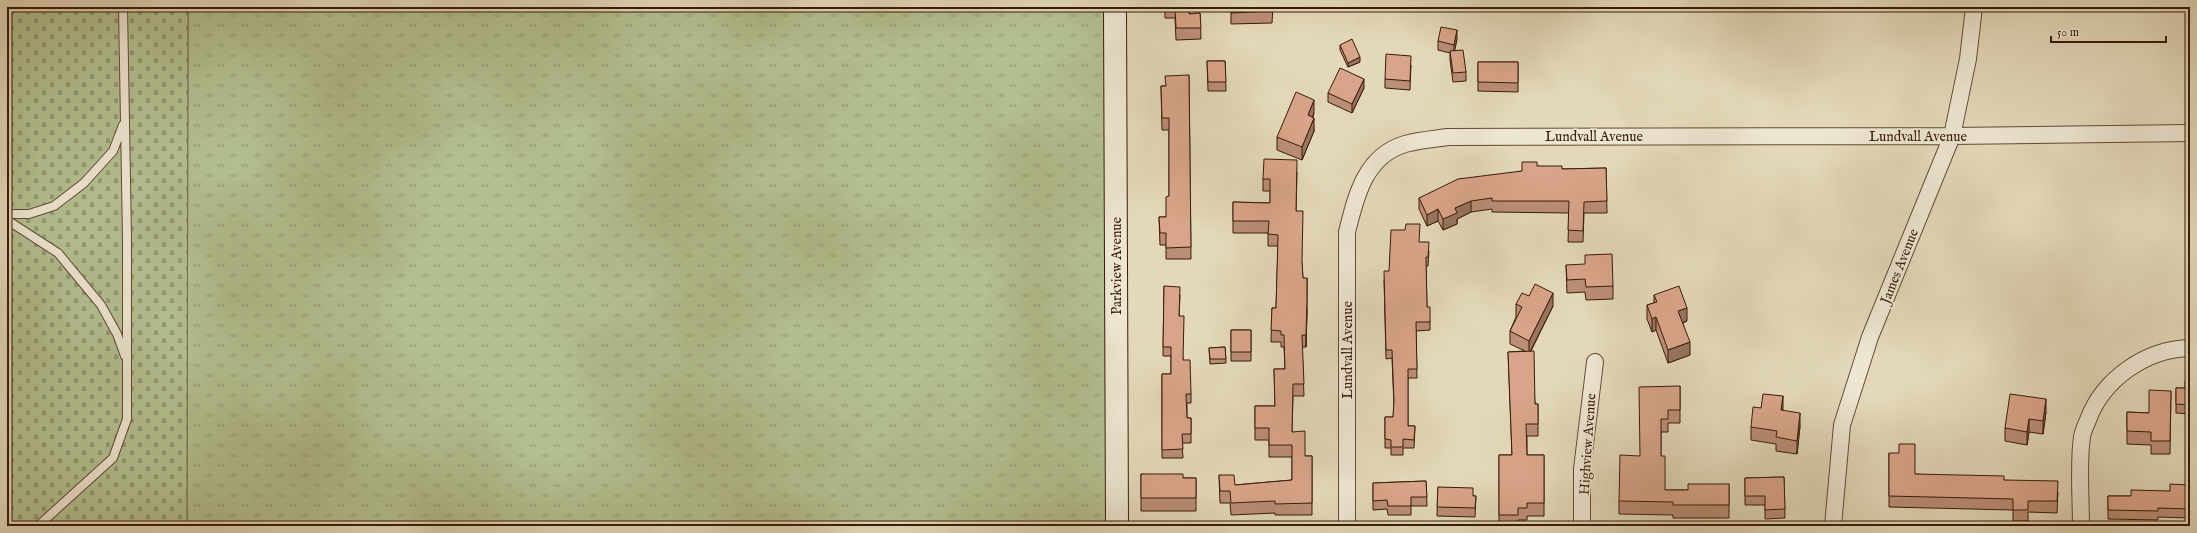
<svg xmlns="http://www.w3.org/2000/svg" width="2197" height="533" font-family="'IM FELL English',serif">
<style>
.grass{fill:url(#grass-tufts);stroke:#766d4c}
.cemetery{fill:url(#cemetery-stones);stroke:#766d4c}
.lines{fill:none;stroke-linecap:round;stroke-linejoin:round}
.lane-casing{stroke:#644a34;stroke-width:10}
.street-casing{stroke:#644a34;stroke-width:18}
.secondary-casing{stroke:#391b08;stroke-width:24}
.lane{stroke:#ede6d2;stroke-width:8}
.street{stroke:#ede6d2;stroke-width:16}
.secondary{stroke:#ede6d2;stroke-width:22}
.wall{fill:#bb8e77;stroke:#391b08}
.shaded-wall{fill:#987461;stroke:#391b08}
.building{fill:#d9a58a;stroke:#391b08}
.labels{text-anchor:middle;stroke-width:3.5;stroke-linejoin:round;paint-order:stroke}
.street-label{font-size:14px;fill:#391b08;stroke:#ede6d2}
</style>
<defs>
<pattern id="grass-tufts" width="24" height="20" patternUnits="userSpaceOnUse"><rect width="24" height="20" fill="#b3bf90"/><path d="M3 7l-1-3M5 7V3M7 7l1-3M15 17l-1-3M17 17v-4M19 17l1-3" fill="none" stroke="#939a74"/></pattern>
<pattern id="cemetery-stones" width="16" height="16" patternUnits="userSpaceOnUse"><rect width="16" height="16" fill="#b3bf90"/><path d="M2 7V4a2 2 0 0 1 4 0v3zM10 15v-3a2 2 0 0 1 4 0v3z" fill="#939a74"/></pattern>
</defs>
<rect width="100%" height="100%" fill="#e3d9ba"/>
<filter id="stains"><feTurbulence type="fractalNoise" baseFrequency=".005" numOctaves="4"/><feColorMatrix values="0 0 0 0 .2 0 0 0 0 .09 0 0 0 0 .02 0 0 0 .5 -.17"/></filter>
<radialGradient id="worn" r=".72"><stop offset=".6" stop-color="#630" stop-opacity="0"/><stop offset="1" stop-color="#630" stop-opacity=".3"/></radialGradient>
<path class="grass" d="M188,7H1107L1117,526H187Z"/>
<path class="cemetery" d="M7,7H188L187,526H7Z"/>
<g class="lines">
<g class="lane-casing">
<path id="lane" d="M7,214H29L54,206L84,183L113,151L123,125
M7,220L58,253L101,305L117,334L125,356
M38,526L113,458L127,419V238L123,7"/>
</g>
<g class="street-casing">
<path id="street" d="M1347,526V232C1356,196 1365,156 1405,144C1419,140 1434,139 1448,137L1952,136L2190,133
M1582,526V469L1595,362
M1833,526L1842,425L1870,337L1952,136L1968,59L1974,7
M2081,526C2081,499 2078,463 2082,437C2083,431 2086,425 2088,420C2103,379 2146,349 2190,348"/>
</g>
<g class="secondary-casing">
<path id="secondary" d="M1115,7L1117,526"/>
</g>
<use href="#lane" class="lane"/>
<use href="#street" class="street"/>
<use href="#secondary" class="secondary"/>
</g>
<path class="wall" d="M1165,7H1189V14L1200,13L1201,39L1176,40L1175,18H1165Z
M1231,7H1273L1272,23L1231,24Z
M1457,39L1454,51L1466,72V81L1453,82L1450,60V53L1438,50V41Z
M1340,45L1360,62L1348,67L1340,50Z
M1207,61H1225L1226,91H1208Z
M1478,62H1518V92L1478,91Z
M1411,65L1410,90L1385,88V79Z
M1189,75L1191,259H1166V245H1160L1159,217H1166L1169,196V130H1162L1161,86H1165Z
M1364,88L1352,113L1328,102V93Z
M1314,113L1313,117L1314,131L1302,160L1277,150V137Z
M1537,166L1562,169L1606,168L1607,213H1584L1583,242H1568L1569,213L1492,212V209L1471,212L1457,219V224L1443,230L1438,221L1427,226L1419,209V198L1522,171Z
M1297,172L1296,211L1302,264L1303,278L1307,311L1306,347H1302L1304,396H1293L1292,432L1305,456H1312V515H1275V513L1231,515L1230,503H1220L1219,475L1235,485L1292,480V457H1269V440H1255V406H1275L1274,369H1285L1284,347H1281V342H1271L1272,308H1276L1278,246H1268V233H1233V202L1270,203V191H1263V179Z
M1419,242L1429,251L1428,266H1426L1427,307L1430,322V330L1416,331L1417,378H1408V426H1415L1414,448H1403V455H1391V448H1385V417H1393L1394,406L1392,358L1386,359L1384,280L1389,271Z
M1566,265L1613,286V299L1586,300L1585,292L1567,293Z
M1164,286L1180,295L1179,316L1183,360L1191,394V403H1187V418H1191V443H1182L1183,458H1162V374H1171V356H1163Z
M1654,295L1687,321L1683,323L1690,355L1668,363L1656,330L1652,332L1647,319V305L1654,303Z
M1516,304L1553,306L1531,351L1535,404H1538V436H1527V455H1544V516H1527V520H1518V526H1499V455H1512L1508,352L1525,351L1510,344V331L1516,317Z
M1231,330H1251V361H1231Z
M1225,347L1226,363L1210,364L1209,348Z
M2190,381V414L2176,413V388H2185Z
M1680,386V423H1668V432H1661V456L1665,490H1688L1729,484V518H1673V515L1619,514V501L1640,456Z
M2171,391L2170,454H2151V445L2127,444V412L2149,413Z
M1783,411L1800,426L1797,454L1776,451V444L1751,440V427Z
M2046,412L2043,434L2029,432L2027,445L2005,441V428Z
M1889,453L1915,474L2004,480L2058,492L2057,513L2028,512V521H2013V510L1889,507Z
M1141,474L1183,478H1196V511H1141Z
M1784,477L1785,518L1765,519V505H1745V478Z
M1426,481L1427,506H1411V515H1388L1387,509L1373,510V483Z
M1438,487L1473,496H1476L1475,517L1437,516Z
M2170,491H2190V518L2158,517V520L2108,519V496H2131Z"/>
<path class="shaded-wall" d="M1457,30V39L1454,54V45Z
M1360,57V62L1348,67V63Z
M1364,79V88L1352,113V104Z
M1314,100V113L1308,128V115Z
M1314,118V131L1302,160V147Z
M1471,201V212L1457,219V224L1443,230V219L1455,208Z
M1438,209V221L1427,226V215Z
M1307,278V311L1306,347V335Z
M1553,293V306L1529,354V341Z
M1687,308V321L1678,324V311Z
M1656,317V330L1652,332V319Z
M1690,342V355L1668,363V350Z
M1783,396V409L1781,423V410Z
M2046,399V412L2043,434V421Z
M1800,413V426L1797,454V441Z
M2029,419V432L2027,445V432Z"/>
<path class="building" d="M1175,7H1189V14L1200,13L1201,28H1176Z
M1231,7H1272V11L1231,13Z
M1441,27L1457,30L1454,45L1438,41Z
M1352,39L1360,57L1348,63L1340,45Z
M1463,50L1466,72L1453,73L1450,51Z
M1386,54L1411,56L1410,81L1385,79Z
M1207,61H1225L1226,82H1208Z
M1478,62H1518V83L1478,82Z
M1340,68L1364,79L1352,104L1328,93Z
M1189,75L1191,247L1166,248V233H1160L1159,217H1166V197L1169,196V118H1162L1161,86H1166L1165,76Z
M1296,92L1314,100L1308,115L1314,118L1302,147L1277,137Z
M1264,159L1297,160L1296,211H1303L1302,261L1303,278H1307V300L1306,335H1302L1304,384H1293L1292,432L1305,431V456H1312V503L1275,504V501L1231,503L1230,491H1220L1219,475H1234L1235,485L1292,480V445H1269V428H1255V406H1275L1274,369H1285L1284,335H1281V331L1271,330L1272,308H1276L1278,235L1268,234L1269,221H1233V202L1270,203V179H1263Z
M1522,162H1537V166H1562V169L1606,168L1607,201L1584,202L1583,231L1568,230L1569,201H1492V198L1471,201L1455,208L1457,213L1443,219L1438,209L1427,215L1419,198L1458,179L1522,171Z
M1406,224H1420L1419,242H1429L1428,257H1426L1427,307H1430V322H1416L1417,369H1408V426H1415L1414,440L1403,439V447H1391V440L1385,439V417H1393L1394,401L1392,350H1386L1384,271H1389L1391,230H1405Z
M1612,254L1613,286L1586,287L1585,279L1567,280L1566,265L1585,264V255Z
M1535,284L1553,293L1529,341L1510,331L1522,307L1516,304L1522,293L1529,296Z
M1164,286L1180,287L1179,316H1184L1183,360H1190L1191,394H1186L1187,418H1191V434H1182L1183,449L1162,450V374H1171V347H1163Z
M1679,286L1687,308L1678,311L1690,342L1668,350L1656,317L1652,319L1647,305L1657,302L1654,295Z
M1231,330H1251V352H1231Z
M1225,347L1226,359H1210L1209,348Z
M1534,351L1535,404H1538V424H1526L1527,455H1544V503H1527V508H1518V515H1499V455H1512L1508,352Z
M2185,381H2190V405L2176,404V388H2185Z
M1680,386V410H1668V419H1661V456H1665V490H1688V484H1729V505H1673V502L1619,501L1620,455L1640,456L1639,387Z
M2149,390L2171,391L2170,441H2151V432L2127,431V412L2149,413Z
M1763,394L1783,396L1781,410L1800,413L1797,441L1776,437L1777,431L1751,427L1753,407L1761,408Z
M2010,394L2046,399L2043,421L2029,419L2027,432L2005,428Z
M1899,444H1915V474L2004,476V480L2058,481L2057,501H2028V510H2013V499L1889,496V453H1899Z
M1141,474H1183V478H1196V498H1141Z
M1784,477L1785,509L1765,510V496H1745V478Z
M1426,481L1427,497H1411V506H1388L1387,500L1373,501V483Z
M2170,484L2188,485V491H2190V509L2158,508V511L2108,510V496H2131V490L2170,491Z
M1438,487L1473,488V496H1476L1475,508L1437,507Z"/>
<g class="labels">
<g class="street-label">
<text x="1594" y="141">Lundvall Avenue</text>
<text x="1918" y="141">Lundvall Avenue</text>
<text transform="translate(1116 266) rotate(-90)" y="5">Parkview Avenue</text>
<text transform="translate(1899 266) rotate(-68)" y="5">James Avenue</text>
<text transform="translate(1347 350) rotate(-90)" y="5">Lundvall Avenue</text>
<text transform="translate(1587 444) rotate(-86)" y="5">Highview Avenue</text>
</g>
</g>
<rect width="2197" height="533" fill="none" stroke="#e3d9ba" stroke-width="24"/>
<rect x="8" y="8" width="2181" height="517" fill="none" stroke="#391b08" stroke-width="2"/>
<rect x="12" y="12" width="2173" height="509" fill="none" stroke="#391b08"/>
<path d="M2051 36v6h115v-6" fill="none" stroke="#391b08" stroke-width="2"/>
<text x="2057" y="36" font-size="12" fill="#391b08" stroke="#ede6d2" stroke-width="3" paint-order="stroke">50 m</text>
<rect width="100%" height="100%" filter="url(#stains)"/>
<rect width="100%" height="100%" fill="url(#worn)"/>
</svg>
